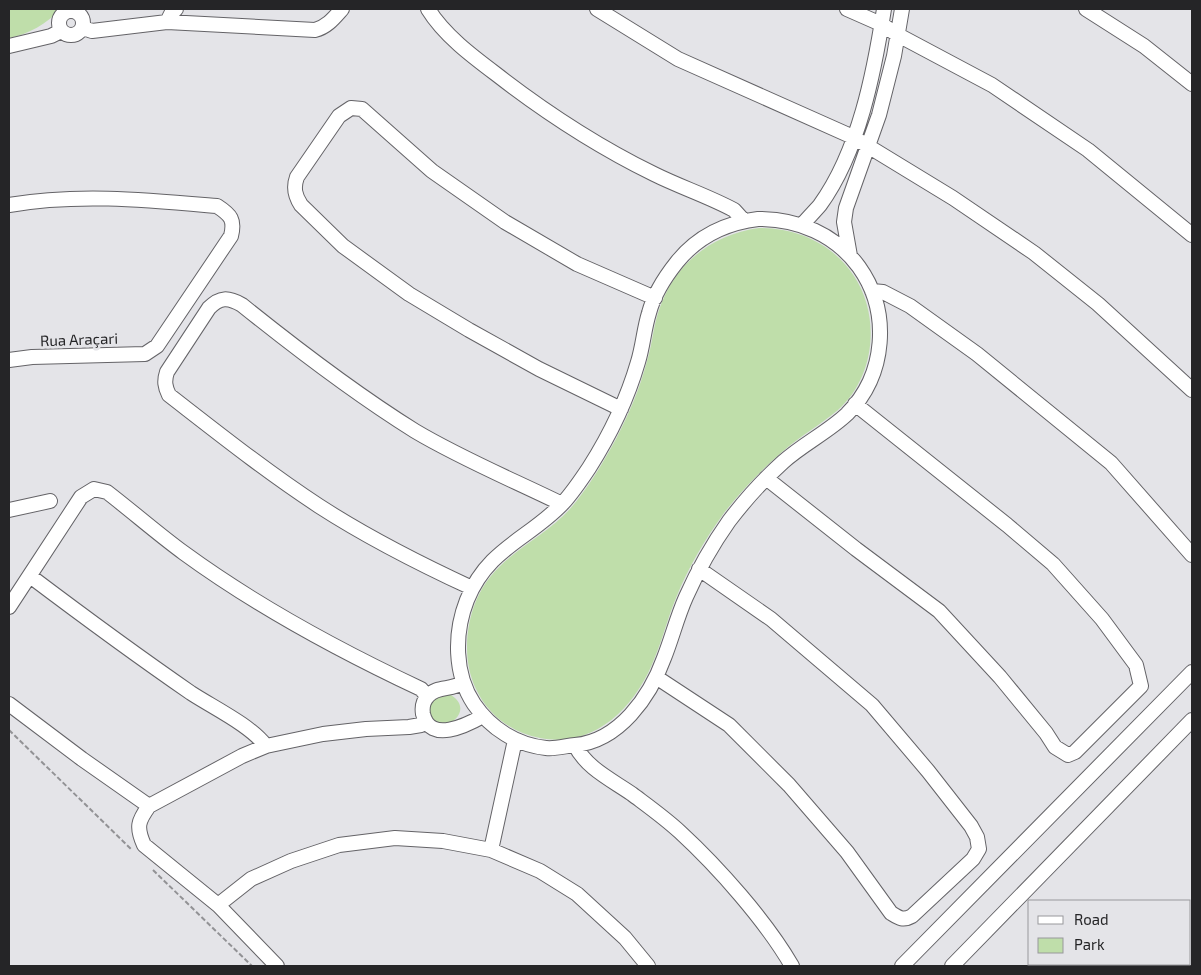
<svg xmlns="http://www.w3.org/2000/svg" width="1201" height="975" font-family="'Exo 2',sans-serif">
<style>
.green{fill:#bfdeaa}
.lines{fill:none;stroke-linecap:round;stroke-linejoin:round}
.minor-casing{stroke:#646367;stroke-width:16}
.path{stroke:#929295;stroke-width:2;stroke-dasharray:5 2.5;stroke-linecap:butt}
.minor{stroke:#fff;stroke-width:14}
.labels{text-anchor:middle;stroke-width:5;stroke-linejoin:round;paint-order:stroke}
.street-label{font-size:15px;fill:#252527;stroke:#e4e4e8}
</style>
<rect width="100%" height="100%" fill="#e4e4e8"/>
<path class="green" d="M9,9H61C46,24 29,34 9,38Z
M759,228C797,228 832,243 854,276C881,317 875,377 838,410C820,425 799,437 782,452C761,470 741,491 724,513C705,539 688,568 676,598C668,617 663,638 655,657C637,705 596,749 540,738C512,733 488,715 476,689C463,662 465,628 476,601C495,555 539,543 570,509C588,488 603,463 616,439C629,414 640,388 647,361C652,345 653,329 658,313C673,265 710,235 759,228Z
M449,694C468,704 461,720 444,726L430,720L428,704L435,696Z"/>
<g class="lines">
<g class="minor-casing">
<path id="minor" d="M428,9C444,35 472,56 496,74C545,112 599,147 654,174C680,187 708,196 734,210L744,221
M597,9L678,59L853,137L953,198L1034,253L1098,304L1192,390
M847,9L881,24L898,35L992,85L1088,150L1192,235
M1086,9L1144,46L1192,84
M59 23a12 12 0 1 1 24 0a12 12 0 1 1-24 0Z
M167,22L171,14L176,9
M83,28L92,31L167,22L315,30C327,27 334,18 342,9
M9,46L51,36L61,31
M9,205C78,193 148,200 217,206C231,215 235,220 231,236L157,346L145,354L32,357L9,360
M758,219C798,219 835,234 859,267C891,312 886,375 847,414C828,432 803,444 783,462C763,480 745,500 729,521C712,545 698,570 686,597C677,617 672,638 664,658C650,697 619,741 575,745C565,746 556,749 546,748C517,745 491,729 474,704C454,674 454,633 467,600C488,548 529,539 563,503C573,492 581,480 589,468C610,435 627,400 638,362C643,346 644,329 649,313C654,294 665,277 677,262C698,236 725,223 758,219Z
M802,225C808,218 814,212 820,205C859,151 874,73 884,9
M850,256L844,222L846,208L879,115L894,56L902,9
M872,291L883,292L910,306L977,354L1111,463L1192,555
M621,409L539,369L469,330L409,294L343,246L301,205C295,196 293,188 297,177L339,116L351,108L362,109L432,171L505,222L577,264L655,298
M766,478L856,549L939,611L1000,677L1046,733L1055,747L1068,755L1075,752L1141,686L1136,665L1102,619L1053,564L1007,525L855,404
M9,510L50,501
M30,576C83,616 136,655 191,693C214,708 250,725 266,746
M472,588C420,564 367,537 319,506C267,472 218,433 169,395C165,387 164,381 167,372L209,308C220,297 228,297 242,305C298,350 354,393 415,431C462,459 513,480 562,504
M9,607L81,497L94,489L107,492C133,512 158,534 184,553C258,607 338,650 421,689L427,696
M656,677L729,725L789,785L847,852L891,913C899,918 903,921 912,916L973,859L979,849L977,837L971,826L928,771L872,705L771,619L699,569
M463,682C452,691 437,685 428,696C423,701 422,708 423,714C430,744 467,725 483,716
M9,704L82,759L149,806
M575,745C586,768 612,780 632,794C648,806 665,818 680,832C718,867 766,921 792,966
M491,850L515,740
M218,905L251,879L291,861L339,845L395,838L443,841L491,850L540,871L577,894L625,938L648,966
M277,966L218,905L144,845C136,827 138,821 149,806L242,756L266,746L323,734L366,729L409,727L421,725L426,722
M902,966L1192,672
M952,966L1192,720"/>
</g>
<path class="path" d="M9,730L132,850
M153,870L252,966"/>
<use href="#minor" class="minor"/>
</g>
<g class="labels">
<g class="street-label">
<text transform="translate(79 340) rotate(-2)" y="5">Rua Araçari</text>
</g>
</g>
<rect width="1201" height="975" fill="none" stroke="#252527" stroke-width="20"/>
<rect x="1028" y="900" width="162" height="65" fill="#e4e4e8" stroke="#98989b"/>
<rect x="1038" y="916" width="25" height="8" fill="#ffffff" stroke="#98989b"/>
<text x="1074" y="925" font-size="15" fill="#252527">Road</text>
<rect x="1038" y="938" width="25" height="15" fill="#bfdeaa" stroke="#98989b"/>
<text x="1074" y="950" font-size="15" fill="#252527">Park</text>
</svg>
